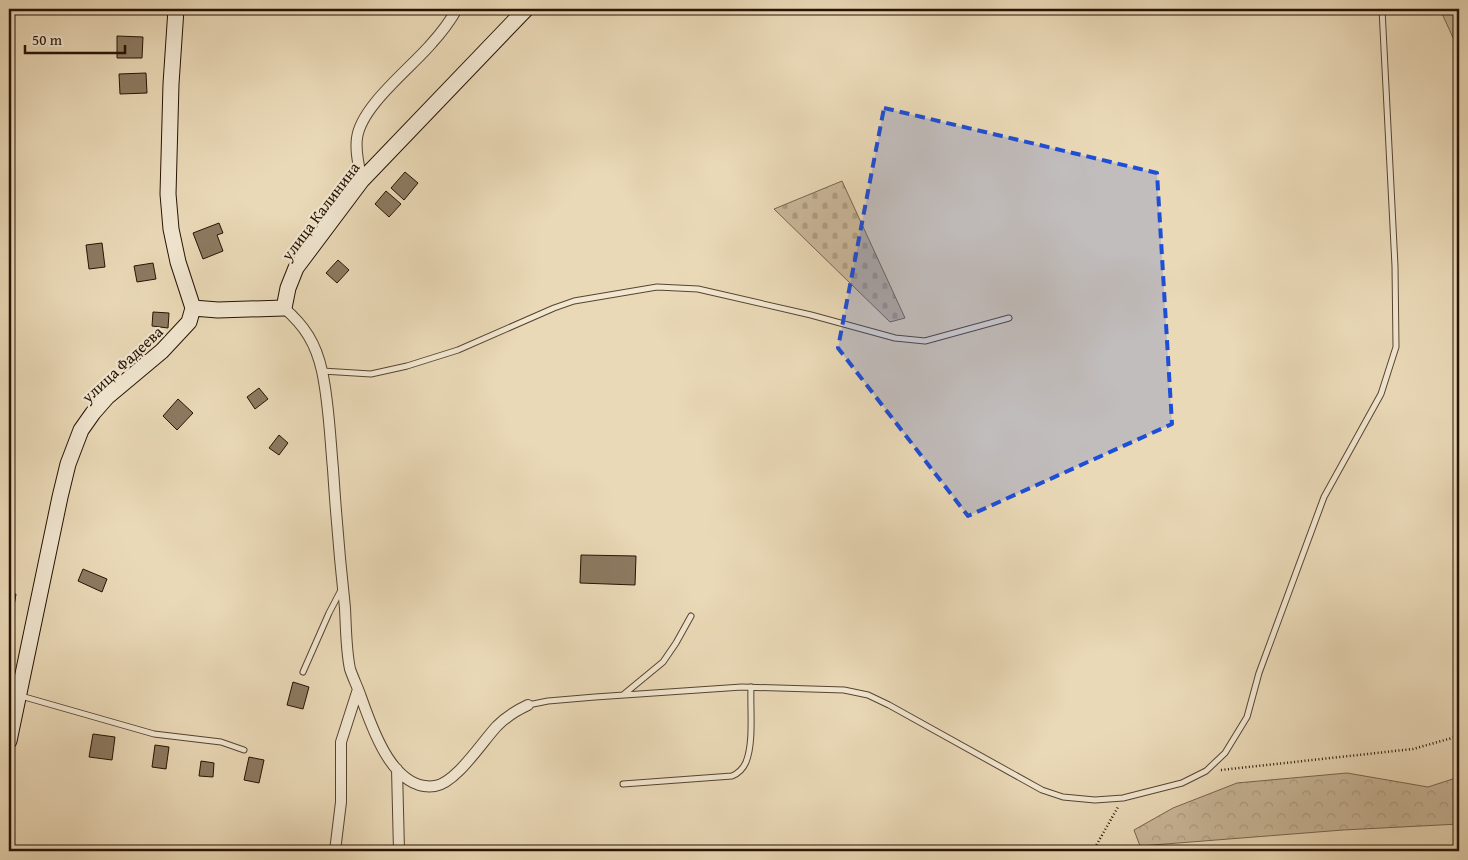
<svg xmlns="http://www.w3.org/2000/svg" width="1468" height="860" font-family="'Gentium Book Plus',serif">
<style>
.green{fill:#c9b799;stroke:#78654e}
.forest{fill:url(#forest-crowns);stroke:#78654e}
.cemetery{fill:url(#cemetery-stones);stroke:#78654e}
.building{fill:#8c7a61;stroke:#261304}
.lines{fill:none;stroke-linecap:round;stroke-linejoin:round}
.lane-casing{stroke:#574431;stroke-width:7}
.street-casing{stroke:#574431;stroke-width:12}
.secondary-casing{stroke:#261304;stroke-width:17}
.path{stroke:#261304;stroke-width:2.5;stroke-dasharray:1 2.5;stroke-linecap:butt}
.lane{stroke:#f1e6d0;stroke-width:5}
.street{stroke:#f1e6d0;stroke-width:10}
.secondary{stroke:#f1e6d0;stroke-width:15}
.marked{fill:#1d4ed8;fill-opacity:0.2;stroke:#1d4ed8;stroke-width:4;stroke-dasharray:10 6;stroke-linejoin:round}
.labels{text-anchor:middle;stroke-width:4.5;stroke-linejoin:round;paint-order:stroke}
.street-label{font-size:16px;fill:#261304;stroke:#f1e6d0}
</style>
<defs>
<pattern id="forest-crowns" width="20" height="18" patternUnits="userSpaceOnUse" patternTransform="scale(1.25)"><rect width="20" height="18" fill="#c9b799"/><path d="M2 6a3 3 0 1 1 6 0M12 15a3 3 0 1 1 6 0" fill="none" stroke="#ac9c82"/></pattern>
<pattern id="cemetery-stones" width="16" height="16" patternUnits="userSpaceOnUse" patternTransform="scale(1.25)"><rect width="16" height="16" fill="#c9b799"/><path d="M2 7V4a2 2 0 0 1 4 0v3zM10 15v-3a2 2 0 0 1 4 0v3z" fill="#ac9c82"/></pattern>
</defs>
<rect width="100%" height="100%" fill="#ead9b7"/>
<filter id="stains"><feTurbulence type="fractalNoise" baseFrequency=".004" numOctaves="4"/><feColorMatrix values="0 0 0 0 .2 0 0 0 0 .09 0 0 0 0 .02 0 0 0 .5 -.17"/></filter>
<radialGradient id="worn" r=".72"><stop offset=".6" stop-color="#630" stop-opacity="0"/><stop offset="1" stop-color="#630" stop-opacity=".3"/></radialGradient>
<path class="green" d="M1440,9H1459V51Z"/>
<path class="forest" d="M1347,773L1428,787L1459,777V824L1343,830L1140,846L1134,830L1173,808L1237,783Z"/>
<path class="cemetery" d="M842,181L905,318L890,322L774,209Z"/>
<path class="building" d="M117,36L143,37L142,58H117Z
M146,73L147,93L120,94L119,74Z
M405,172L418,183L404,200L391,188Z
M386,191L401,204L389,217L375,204Z
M219,223L223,233L217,235L223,251L203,259L193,233Z
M102,243L105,267L89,269L86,245Z
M338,260L349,270L337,283L326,273Z
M153,263L156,279L137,282L134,266Z
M153,312L169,313L168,328L152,326Z
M259,388L268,399L255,409L247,397Z
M178,399L193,413L177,430L163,416Z
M279,435L288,443L279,455L269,448Z
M581,555L636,556L635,585L580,583Z
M83,569L107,579L102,592L78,581Z
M9,577H12L9,593L16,594L12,619L9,618Z
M293,682L309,687L303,709L287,705Z
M93,734L115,737L112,760L89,757Z
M155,745L169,747L166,769L152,767Z
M249,757L264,760L259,783L244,780Z
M201,761L214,763L213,777L199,776Z"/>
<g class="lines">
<g class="lane-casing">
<path id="lane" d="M322,371L371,374L407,366L458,350L554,308L574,301L657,287L698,289L811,315L895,338L925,341L1009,318
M303,672L329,613L341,590
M623,695L663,662L676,643L691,616
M21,696L154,734L221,742L244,750
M528,705L548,701L595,697L742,687L844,690L868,695L889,705L1042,790L1063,797L1095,800L1123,798L1182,783L1206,771L1225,753L1247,717L1259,673L1324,497L1381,394L1396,347L1395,266L1382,9
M623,784L732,776C739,773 743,769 746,762C754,742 750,709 751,687"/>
</g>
<g class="street-casing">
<path id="street" d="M362,180C359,167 355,152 357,138C361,106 411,68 432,43C442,32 450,21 457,9
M284,308C305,326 316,344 322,371C329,403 330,437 333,469C336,515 340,562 345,608C346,628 346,650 350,669C353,678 358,688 361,697C372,728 393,792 435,786C456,783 482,742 497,726C506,717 517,710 528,705
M397,769L399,851
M335,851L341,802V742L358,689"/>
</g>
<g class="secondary-casing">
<path id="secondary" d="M193,308L218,310L284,308L288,288L296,268L362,180L526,9
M9,741L60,497L68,464L81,430L93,413L107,397L162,351L189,322L193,308L178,262L171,229L168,194L171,84L176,9"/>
</g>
<path class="path" d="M1221,770L1413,749L1459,736
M1093,851L1118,807"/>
<use href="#lane" class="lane"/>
<use href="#street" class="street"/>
<use href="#secondary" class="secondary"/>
</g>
<path class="marked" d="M884,108L1157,173L1172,424L968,516L838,348Z"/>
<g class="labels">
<g class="street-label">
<text transform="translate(320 211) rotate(-53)" y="6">улица Калинина</text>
<text transform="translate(122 364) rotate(-43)" y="6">улица Фадеева</text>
</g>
</g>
<rect width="1468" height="860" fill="none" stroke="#ead9b7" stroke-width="30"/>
<rect x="10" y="10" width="1448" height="840" fill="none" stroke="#261304" stroke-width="2.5"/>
<rect x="15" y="15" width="1438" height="830" fill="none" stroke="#261304"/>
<path d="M25 45v8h100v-8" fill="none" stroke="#261304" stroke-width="2.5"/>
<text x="32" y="45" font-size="15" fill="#261304" stroke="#f1e6d0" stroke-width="4" paint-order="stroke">50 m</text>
<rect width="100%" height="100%" filter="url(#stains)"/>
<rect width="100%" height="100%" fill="url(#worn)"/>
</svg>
